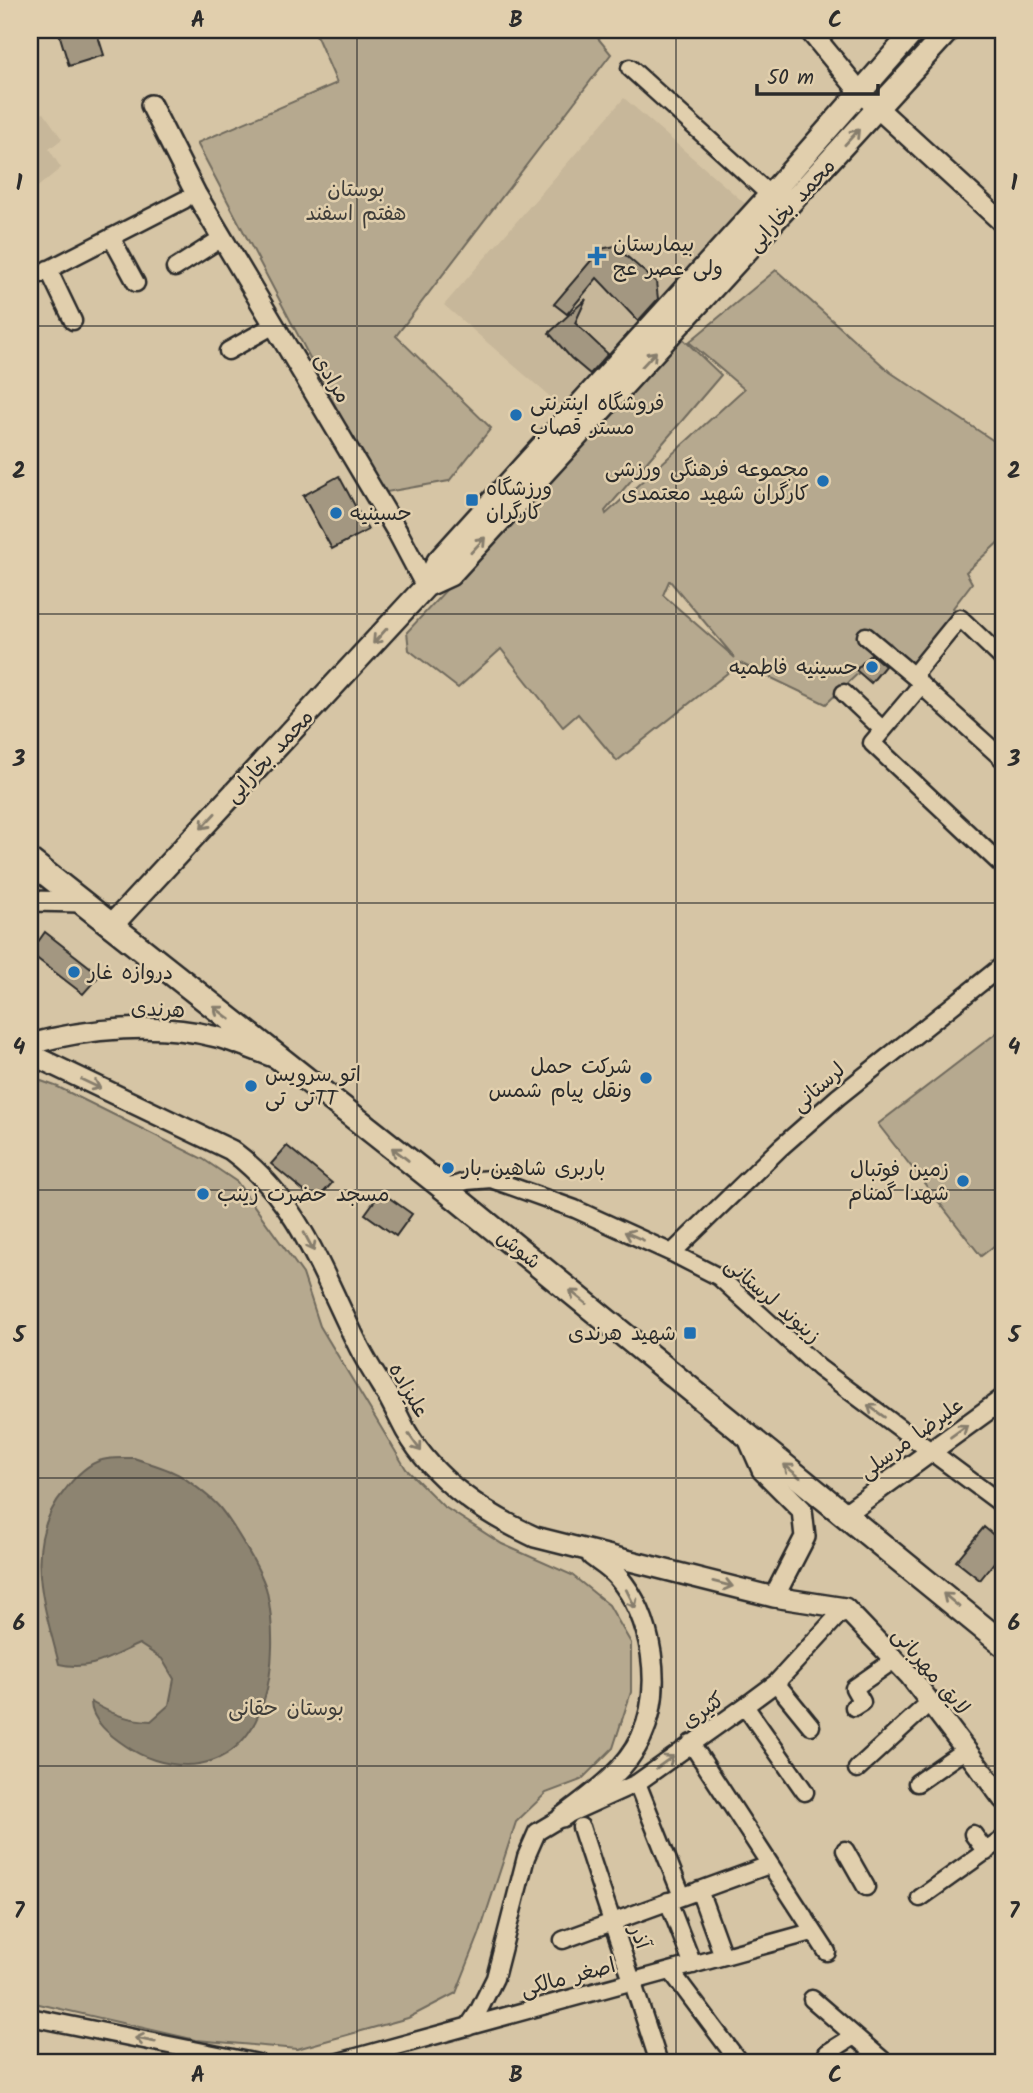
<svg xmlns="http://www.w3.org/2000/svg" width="1033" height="2093" font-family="Kalam,'Playpen Sans Arabic',sans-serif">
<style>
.built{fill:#c7b79a}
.green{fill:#b6a98f;stroke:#706a5d;stroke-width:2;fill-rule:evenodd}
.water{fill:#8d8471;stroke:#666055;stroke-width:2}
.building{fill:#a39781;stroke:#2b2b2b;stroke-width:2}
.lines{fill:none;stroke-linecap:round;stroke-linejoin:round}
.minor-casing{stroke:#2b2b2b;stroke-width:21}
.tertiary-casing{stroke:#2b2b2b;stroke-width:24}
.secondary-casing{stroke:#2b2b2b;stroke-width:26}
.primary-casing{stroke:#2b2b2b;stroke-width:28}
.minor{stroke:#e1cfad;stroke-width:16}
.tertiary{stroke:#e1cfad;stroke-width:19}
.secondary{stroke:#e1cfad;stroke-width:21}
.primary{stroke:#e1cfad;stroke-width:23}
.oneway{stroke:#867d6c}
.grid{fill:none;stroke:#2b2b2b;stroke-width:2;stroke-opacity:0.55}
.poi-dot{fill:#1f6fb2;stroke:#e1cfad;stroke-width:2.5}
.labels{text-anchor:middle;stroke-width:5;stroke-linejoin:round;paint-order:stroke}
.park-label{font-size:21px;fill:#403e3a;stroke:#e1cfad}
.street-label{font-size:21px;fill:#2b2b2b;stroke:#e1cfad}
.poi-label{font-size:21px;fill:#2b2b2b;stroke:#e1cfad;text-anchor:start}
.neatline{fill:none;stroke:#2b2b2b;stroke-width:2.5}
.grid-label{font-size:23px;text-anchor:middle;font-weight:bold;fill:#2b2b2b}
</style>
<rect width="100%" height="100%" fill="#d6c5a5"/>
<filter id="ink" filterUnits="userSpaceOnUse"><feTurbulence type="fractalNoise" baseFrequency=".0143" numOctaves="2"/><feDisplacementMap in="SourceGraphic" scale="14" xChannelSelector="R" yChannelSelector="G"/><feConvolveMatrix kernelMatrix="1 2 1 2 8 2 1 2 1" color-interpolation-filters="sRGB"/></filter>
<g filter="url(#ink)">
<path class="built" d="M624,98L749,207L569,413L444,305Z
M44,113L62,139L49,149L61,168L30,193V117Z"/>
<path class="green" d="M314,30H610L597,37L611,54L396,336L491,428L449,481L381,493L197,143L337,83Z
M776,270L890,372L1003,447V538L966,572L972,583L953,608L957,612L912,668L890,643L826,704L740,663L617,761L578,714L563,727L501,649L458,688L409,650L407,632L681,337L721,375L605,511L606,514L744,389L689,342ZM669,581H670L735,658L663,595Z
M1003,1028V1239L981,1256L878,1124Z
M30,1077L58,1087L203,1159L237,1182L303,1274L320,1326L406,1469L443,1506L502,1544L572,1575L609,1605L631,1643V1692L613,1748L581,1780L546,1793L516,1822L479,1935L456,1993L408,2018L297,2049L196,2040L30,2002Z"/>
<path class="water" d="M134,1458C150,1464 170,1468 184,1478C195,1486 211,1497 220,1508C233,1524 263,1573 267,1592C281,1657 270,1764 186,1765C165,1765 143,1758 126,1746C111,1736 91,1721 91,1702C112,1714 127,1720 151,1721L169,1705L174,1679L162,1659L139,1644C112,1656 90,1672 59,1664C44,1604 21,1543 65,1490C74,1478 87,1464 102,1460C111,1457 124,1458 134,1458Z"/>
<path class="building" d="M58,30H96L104,55L69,66Z
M615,246L656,282L658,299L638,321L597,278L567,314L554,304L601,249Z
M586,299L575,323L608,354L590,374L571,358L549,333Z
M339,476L368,530L332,549L303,496Z
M871,654L885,666L871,683L856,670Z
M45,932L100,975L83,994L30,953Z
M287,1146L332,1183L316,1201L271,1164Z
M381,1192L412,1214L396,1236L365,1214Z
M984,1527L1003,1543V1551L980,1580L956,1561Z"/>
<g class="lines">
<g class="minor-casing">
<path id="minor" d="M630,68L770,195
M111,237L136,283
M175,268L222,238
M48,269L73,321
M30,279L184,200
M228,351L274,325
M866,636L917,679
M1003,659L960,618L917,671V679L921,685L872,743L1003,866
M921,685L1003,759
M844,693L883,730
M445,1189L467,1181L491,1179L575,1209L672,1253L719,1277L819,1368L1003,1505
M672,1253L780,1148L838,1097L1003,965
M776,1683L811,1726
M745,1706L805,1792
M854,1707L862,1702L854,1688L894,1660
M691,1743L827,1952
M857,1769L930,1702
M637,1783L682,1896
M917,1783L966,1749
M581,1827C606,1906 634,1984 659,2063
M973,1834L986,1852
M845,1850L866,1887
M699,1890L723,1956
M920,1898L1003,1839
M668,1901L693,1965
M563,1940L769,1865
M671,1971L740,2063
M812,1999L886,2063
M30,2017L258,2063
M468,2027L478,2012L495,1978L526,1857L537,1832L562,1817L637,1783L745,1706L776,1683L845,1608
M827,2053L854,2036
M335,2063L812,1932"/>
</g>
<g class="tertiary-casing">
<path id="tertiary" d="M809,30L860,92L1003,223
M151,105L196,194L398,533L426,586
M30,901L82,902
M30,1044C89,1028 157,1022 217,1037C236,1042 255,1050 273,1057
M30,1054L231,1150C299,1200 321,1271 357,1343C366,1362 378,1380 389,1398C395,1409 400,1420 406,1431C435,1481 483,1513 535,1537L774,1597L845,1608L910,1676L1003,1799
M747,1436L762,1470L802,1510L805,1537L774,1597
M845,1514L1003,1399
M562,1817C591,1795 625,1772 641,1738C664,1688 653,1617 617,1576C610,1568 600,1562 592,1556"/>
</g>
<g class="secondary-casing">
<path id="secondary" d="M426,586L450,575L949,30
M111,926L426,586L438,561L770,195L915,30"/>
</g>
<g class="primary-casing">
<path id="primary" d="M30,861L445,1189L1003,1644"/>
</g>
<use href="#minor" class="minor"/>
<use href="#tertiary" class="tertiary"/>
<use href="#secondary" class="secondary"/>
<use href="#primary" class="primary"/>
</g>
<defs><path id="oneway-shaft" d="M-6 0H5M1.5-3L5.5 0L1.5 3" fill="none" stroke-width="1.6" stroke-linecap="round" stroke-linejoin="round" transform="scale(1.75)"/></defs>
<g class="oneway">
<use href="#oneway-shaft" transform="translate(852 137) rotate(-47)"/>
<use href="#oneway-shaft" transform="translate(649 359) rotate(-47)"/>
<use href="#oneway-shaft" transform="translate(478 545) rotate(-47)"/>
<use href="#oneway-shaft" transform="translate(380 636) rotate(132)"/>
<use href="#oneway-shaft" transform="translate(208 821) rotate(133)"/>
<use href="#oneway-shaft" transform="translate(222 1013) rotate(-142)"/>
<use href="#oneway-shaft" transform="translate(91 1084) rotate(25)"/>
<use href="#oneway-shaft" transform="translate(400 1154) rotate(-142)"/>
<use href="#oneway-shaft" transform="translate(634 1236) rotate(-156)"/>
<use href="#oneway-shaft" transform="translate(309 1242) rotate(62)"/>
<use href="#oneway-shaft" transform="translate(578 1297) rotate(-141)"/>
<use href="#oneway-shaft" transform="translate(876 1411) rotate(-144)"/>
<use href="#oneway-shaft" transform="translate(959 1431) rotate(-36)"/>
<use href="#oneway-shaft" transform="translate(415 1443) rotate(54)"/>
<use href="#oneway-shaft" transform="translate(792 1471) rotate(-141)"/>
<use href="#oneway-shaft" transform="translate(723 1584) rotate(14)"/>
<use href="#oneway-shaft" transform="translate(631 1599) rotate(63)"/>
<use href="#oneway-shaft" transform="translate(951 1600) rotate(-140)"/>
<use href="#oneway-shaft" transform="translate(665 1762) rotate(-36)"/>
<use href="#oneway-shaft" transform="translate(145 2040) rotate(-169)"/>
</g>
</g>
<path class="grid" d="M357,30V2063M676,30V2063M30,326H1003M30,614H1003M30,903H1003M30,1190H1003M30,1478H1003M30,1766H1003"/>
<g class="poi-dot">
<path d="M593.5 245.5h7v7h7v7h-7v7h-7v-7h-7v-7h7z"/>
<circle cx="516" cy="415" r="7"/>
<circle cx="823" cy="481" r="7"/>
<rect x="465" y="493" width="14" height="14" rx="3.5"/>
<circle cx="336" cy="513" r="7"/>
<circle cx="872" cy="667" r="7"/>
<circle cx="74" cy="972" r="7"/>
<circle cx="646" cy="1078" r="7"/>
<circle cx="251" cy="1086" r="7"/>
<circle cx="448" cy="1168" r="7"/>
<circle cx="963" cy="1181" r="7"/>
<circle cx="203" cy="1194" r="7"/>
<rect x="683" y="1326" width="14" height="14" rx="3.5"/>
</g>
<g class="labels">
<g class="park-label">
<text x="356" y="196">بوستان<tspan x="356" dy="24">هفتم اسفند</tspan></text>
<text x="286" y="1715">بوستان حقانی</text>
</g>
<g class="street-label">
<text transform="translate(791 205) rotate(-47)" y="7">محمد بخارایی</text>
<text transform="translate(332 378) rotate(59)" y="7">مرادی</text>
<text transform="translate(269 756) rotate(-47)" y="7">محمد بخارایی</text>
<text transform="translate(158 1009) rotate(3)" y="7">هرندی</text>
<text transform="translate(818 1087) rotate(-41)" y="7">لرستانی</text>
<text transform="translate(519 1249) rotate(39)" y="7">شوش</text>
<text transform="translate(773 1300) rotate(41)" y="7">زینوند لرستانی</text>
<text transform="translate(409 1390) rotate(60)" y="7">علیزاده</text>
<text transform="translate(911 1438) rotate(-36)" y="7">علیرضا مرسلی</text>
<text transform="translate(931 1671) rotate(50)" y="7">لایق مهربانی</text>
<text transform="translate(703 1710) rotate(-35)" y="7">کثیری</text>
<text transform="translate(640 1937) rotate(69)" y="7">آذر</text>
<text transform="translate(568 1977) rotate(-15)" y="7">اصغر مالکی</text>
</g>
<g class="poi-label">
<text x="613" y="251">بیمارستان<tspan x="613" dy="24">ولی عصر عج</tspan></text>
<text x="530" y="410">فروشگاه اینترنتی<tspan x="530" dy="24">مستر قصاب</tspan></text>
<text x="809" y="476" text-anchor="end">مجموعه فرهنگی ورزشی<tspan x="809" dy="24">کارگران شهید معتمدی</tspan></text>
<text x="486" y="495">ورزشگاه<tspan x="486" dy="24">کارگران</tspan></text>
<text x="350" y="520">حسینیه</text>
<text x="858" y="674" text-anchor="end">حسینیه فاطمیه</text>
<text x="88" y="979">دروازه غار</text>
<text x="632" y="1073" text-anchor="end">شرکت حمل<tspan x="632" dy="24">ونقل پیام شمس</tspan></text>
<text x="265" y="1081">اتو سرویس<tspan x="265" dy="24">تی تیTT</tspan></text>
<text x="462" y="1175">باربری شاهین بار</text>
<text x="949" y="1176" text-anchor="end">زمین فوتبال<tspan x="949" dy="24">شهدا گمنام</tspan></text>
<text x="217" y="1201">مسجد حضرت زینب</text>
<text x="676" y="1340" text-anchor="end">شهید هرندی</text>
</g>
</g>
<rect width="1033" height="2093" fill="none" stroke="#e1cfad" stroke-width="77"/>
<path d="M757 84v10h121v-10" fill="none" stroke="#2b2b2b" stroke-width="3.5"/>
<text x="767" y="84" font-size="21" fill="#2b2b2b" stroke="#e1cfad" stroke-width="5" paint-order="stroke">50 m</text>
<rect x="38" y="38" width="957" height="2016" class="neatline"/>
<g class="grid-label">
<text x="198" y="27">A</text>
<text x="516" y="27">B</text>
<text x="835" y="27">C</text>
<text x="19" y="190">1</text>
<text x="1014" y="190">1</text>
<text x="19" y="478">2</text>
<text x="1014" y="478">2</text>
<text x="19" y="766">3</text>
<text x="1014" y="766">3</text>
<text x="19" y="1054">4</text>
<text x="1014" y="1054">4</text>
<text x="19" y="1342">5</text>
<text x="1014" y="1342">5</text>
<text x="19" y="1630">6</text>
<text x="1014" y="1630">6</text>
<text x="19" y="1918">7</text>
<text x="1014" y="1918">7</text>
<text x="198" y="2082">A</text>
<text x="516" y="2082">B</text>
<text x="835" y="2082">C</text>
</g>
</svg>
